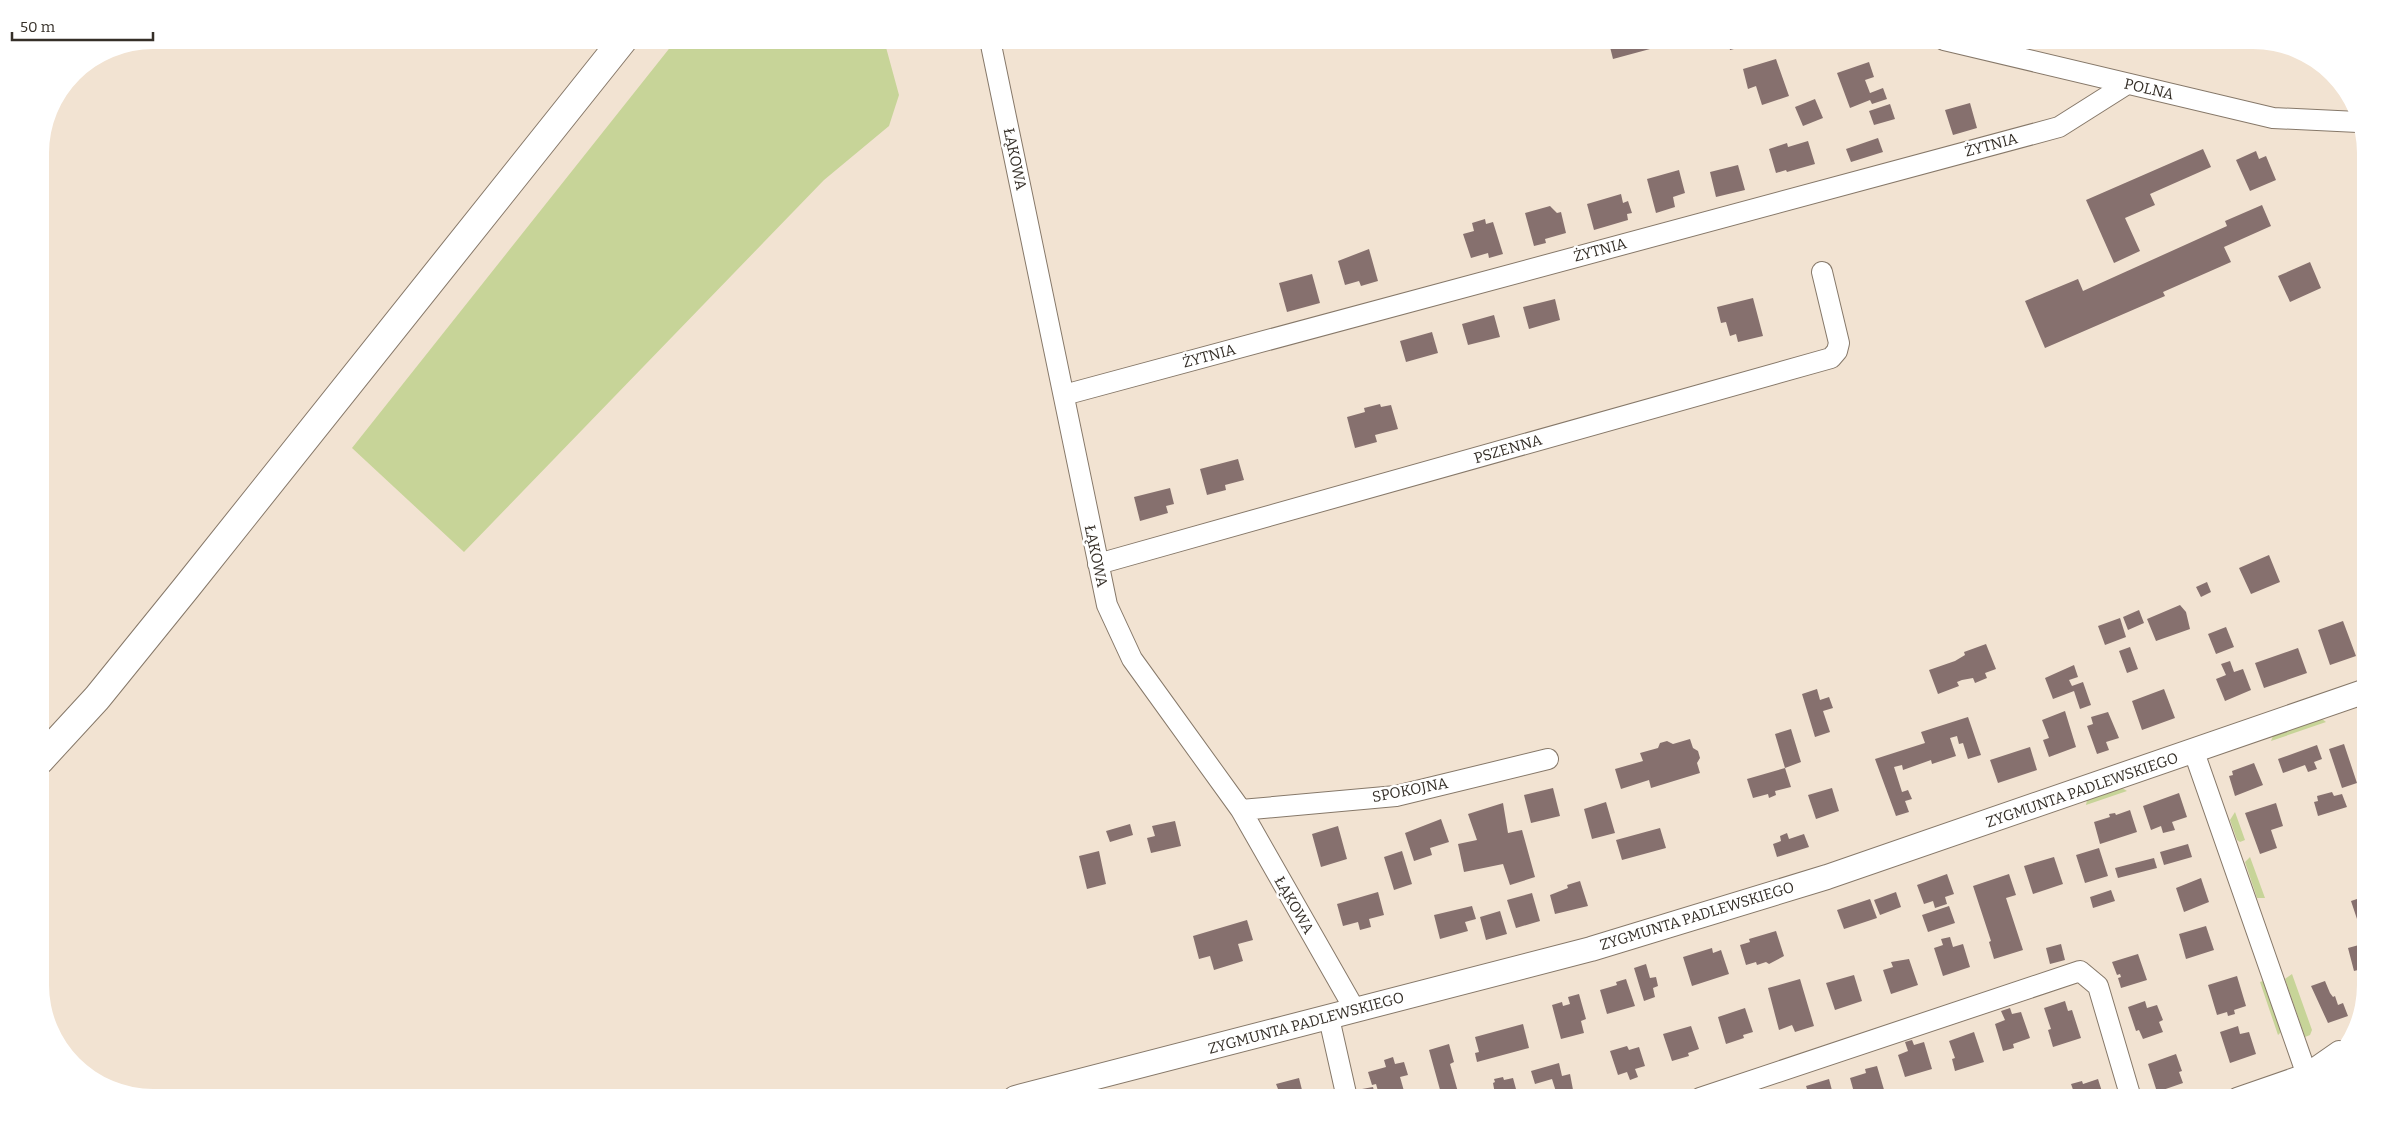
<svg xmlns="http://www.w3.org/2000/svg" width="2406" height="1138" font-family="Bitter,serif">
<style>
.green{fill:#c7d498}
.building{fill:#86706e}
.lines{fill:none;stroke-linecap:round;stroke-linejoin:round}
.minor-casing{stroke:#867869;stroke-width:22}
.tertiary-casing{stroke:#867869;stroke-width:26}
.secondary-casing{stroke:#867869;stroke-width:30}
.minor{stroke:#fff;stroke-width:20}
.tertiary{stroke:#fff;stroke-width:24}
.secondary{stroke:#fff;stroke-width:28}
.labels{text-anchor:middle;stroke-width:5;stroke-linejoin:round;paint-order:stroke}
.street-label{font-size:15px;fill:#352f28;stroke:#fff}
</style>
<rect width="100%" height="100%" fill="#f2e3d2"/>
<path class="green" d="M676,40H884L899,95L889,126L824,180L464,552L352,448Z
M2322,719L2326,722L2271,741L2273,736Z
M2122,788L2127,791L2086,805L2087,800Z
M2235,812L2245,840L2240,842L2237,840L2230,820Z
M2250,857L2265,898H2257L2245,862Z
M2292,974L2312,1030L2310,1035L2305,1037L2285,979Z
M2263,981L2283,1030L2278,1035L2260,982Z"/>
<path class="building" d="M1621,40H1648L1650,49L1613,59L1609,43Z
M1728,40H1765V41L1730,50Z
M2142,40H2160L2145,47Z
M1776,59L1789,96L1762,105L1756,86L1748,89L1743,69Z
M1869,62L1874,77L1865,80L1870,93L1883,88L1887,99L1872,104L1870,100L1850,108L1837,73Z
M1815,99L1823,118L1803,126L1795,107Z
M1970,103L1977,128L1953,135L1945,110Z
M1890,104L1895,119L1874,125L1869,111Z
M1878,138L1883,152L1851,162L1846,149Z
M1808,141L1815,164L1787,172L1786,170L1776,173L1769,149L1787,143L1788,147Z
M2203,149L2211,167L2150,194L2155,205L2125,218L2140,251L2114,263L2086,200Z
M2256,151L2259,159L2266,156L2276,180L2250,191L2236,160Z
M1738,165L1745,190L1716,197L1710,172Z
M1679,170L1685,193L1673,197L1675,207L1656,213L1647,179Z
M1621,194L1623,203L1628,201L1632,213L1627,214L1628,220L1594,230L1587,204Z
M2262,205L2271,226L2224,247L2231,262L2163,292L2165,296L2045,348L2025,301L2078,279L2083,291L2227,226L2225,221Z
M1550,206L1557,213L1561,212L1566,233L1545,239L1546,243L1534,246L1525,213Z
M1485,219L1486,224L1493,222L1503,254L1489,258L1488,253L1471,258L1463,234L1474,231L1472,223Z
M1369,249L1378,281L1361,286L1359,281L1345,285L1338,261Z
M2310,262L2321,288L2290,302L2278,276Z
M1312,274L1320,303L1287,312L1279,283Z
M1753,298L1763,336L1738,342L1736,334L1730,336L1726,322L1721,323L1717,307Z
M1555,299L1560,320L1529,329L1523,307Z
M1494,315L1500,337L1468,345L1462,324Z
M1432,332L1438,353L1406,362L1400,341Z
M1380,404L1381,407L1391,405L1398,429L1375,435L1377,442L1355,448L1347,417L1365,412L1364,408Z
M1238,459L1244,480L1225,485L1226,490L1207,495L1200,469Z
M1170,488L1174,504L1166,506L1168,513L1140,521L1134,497Z
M2269,555L2280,582L2251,594L2239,568Z
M2207,582L2211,592L2201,597L2196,587Z
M2180,605L2186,612L2190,629L2156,641L2147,619Z
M2139,610L2144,623L2128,630L2123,617Z
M2120,618L2126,637L2105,645L2098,626Z
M2343,621L2356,656L2330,665L2318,630Z
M2226,627L2234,647L2216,654L2208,634Z
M1986,644L1996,669L1985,673L1987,678L1975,683L1973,678L1962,680L1957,682L1959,686L1938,694L1929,670L1955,661L1965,655L1964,652Z
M2130,647L2138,669L2127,673L2119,651Z
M2298,648L2307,673L2264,688L2255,663Z
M2230,661L2234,672L2243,669L2251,690L2225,701L2216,679L2226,675L2221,664Z
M2074,665L2078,677L2069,680L2072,686L2083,682L2091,705L2080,709L2074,691L2053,699L2045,678Z
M1817,689L1820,700L1829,697L1833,708L1823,711L1830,732L1815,737L1802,694Z
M2164,689L2175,718L2142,730L2132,701Z
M2065,711L2076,747L2049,757L2043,740L2049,738L2042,720Z
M2108,712L2119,738L2106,742L2109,750L2097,754L2087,726L2093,724L2091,717Z
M1968,717L1981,755L1968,759L1963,743L1959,744L1957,736L1950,738L1956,756L1932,764L1931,760L1903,770L1902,765L1894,767L1902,792L1908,790L1912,799L1905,801L1909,812L1896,816L1875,759L1925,743L1921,732Z
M1791,729L1801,762L1785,768L1775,734Z
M1690,739L1693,748L1698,751L1700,758L1697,763L1700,773L1651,788L1649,780L1621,789L1615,769L1643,761L1640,753L1658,748L1660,743L1667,741L1673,744Z
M2344,744L2357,783L2342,788L2329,749Z
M2317,745L2322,759L2314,762L2317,769L2308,772L2305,765L2283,773L2278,759Z
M2030,747L2037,770L1998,783L1990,760Z
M2254,763L2263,785L2235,796L2229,776L2233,775L2232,771Z
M1785,768L1791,787L1775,791L1776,795L1769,798L1768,794L1753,798L1747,779Z
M1553,788L1560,816L1531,823L1524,795Z
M1832,788L1839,811L1816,819L1808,795Z
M2332,792L2334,796L2342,794L2347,807L2318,816L2314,802L2318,801L2317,796Z
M2179,793L2187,817L2172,822L2175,830L2163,833L2161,826L2151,830L2143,806Z
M1606,802L1615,833L1592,839L1584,809Z
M1503,803L1508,833L1522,830L1535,877L1510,885L1503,864L1464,872L1458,844L1477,840L1468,814Z
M2276,803L2283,826L2271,830L2277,848L2260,854L2245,813Z
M2130,810L2137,832L2100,844L2094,822L2110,817L2109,814L2115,813L2116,815Z
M1441,819L1449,842L1430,848L1432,855L1414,861L1405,833Z
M1175,821L1181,846L1151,853L1147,838L1155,836L1152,826Z
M1130,824L1133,835L1110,842L1106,831Z
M1338,826L1347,859L1321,867L1312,834Z
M1660,828L1666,848L1622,860L1616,840Z
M1787,833L1789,839L1804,834L1809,847L1777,857L1773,844L1781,841L1780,836Z
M2188,844L2192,857L2164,865L2160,852Z
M2099,848L2108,876L2085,883L2076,855Z
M1099,851L1106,884L1087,889L1079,856Z
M1402,851L1412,884L1394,890L1384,857Z
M2054,857L2063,884L2033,894L2024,866Z
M2154,858L2157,868L2118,878L2115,868Z
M1947,874L1954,894L1945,897L1947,904L1935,908L1933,901L1924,904L1917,885Z
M2009,874L2016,895L2006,898L2023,950L1994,959L1989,942L1991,941L1973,886Z
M2201,878L2209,902L2184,912L2176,888Z
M1580,881L1588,906L1555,914L1550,895L1568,888L1567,885Z
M2111,890L2115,901L2093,908L2090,897Z
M1378,892L1384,915L1369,919L1371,927L1360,930L1358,922L1343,926L1337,904Z
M1896,892L1901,907L1880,915L1874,900Z
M1532,893L1540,921L1516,928L1507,900Z
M2366,896V922L2359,925L2351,901Z
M1870,899L1877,918L1844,929L1837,910Z
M1472,906L1476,919L1465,922L1468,931L1440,939L1434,915Z
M1949,906L1955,923L1928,932L1922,915Z
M1500,911L1507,934L1486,940L1480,917Z
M1247,920L1253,940L1238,944L1243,961L1214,970L1210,956L1199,959L1193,936Z
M2206,926L2214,950L2186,959L2179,934Z
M1776,931L1784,956L1769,964L1766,962L1757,965L1756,962L1746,965L1740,945L1750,942L1749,939Z
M1950,937L1953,947L1963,944L1970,967L1943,976L1934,948L1943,945L1941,939Z
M2366,943V968L2354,971L2348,948Z
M2061,944L2065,960L2050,964L2046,948Z
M1712,948L1713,953L1721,950L1729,974L1692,986L1683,957Z
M2138,954L2147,980L2121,988L2118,978L2121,977L2120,974L2117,975L2112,962Z
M1909,959L1918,985L1891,994L1883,970L1893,967L1891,962Z
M1646,964L1650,978L1656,977L1658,986L1653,988L1655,997L1644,1001L1634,968Z
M1854,975L1862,1001L1835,1010L1826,983Z
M2237,976L2246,1006L2234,1010L2235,1014L2228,1016L2227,1012L2217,1015L2208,985Z
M1626,979L1635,1006L1607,1014L1600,990L1617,985L1616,982Z
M1800,979L1814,1026L1795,1032L1792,1025L1779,1030L1768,988Z
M2325,981L2330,993L2333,997L2335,996L2338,1005L2343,1003L2348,1016L2328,1023L2311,986Z
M1579,994L1586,1019L1581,1021L1584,1033L1561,1039L1552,1005L1562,1002L1563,1006L1570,1004L1568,997Z
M2065,1001L2068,1011L2072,1010L2081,1038L2053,1047L2048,1030L2051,1029L2044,1008Z
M2145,1001L2147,1008L2157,1005L2163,1020L2159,1022L2163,1032L2143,1039L2139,1030L2136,1031L2128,1007Z
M1745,1008L1753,1032L1743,1035L1744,1038L1726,1044L1718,1017Z
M2010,1008L2012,1014L2021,1012L2030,1038L2013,1044L2014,1048L2003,1051L1995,1024L2005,1020L2001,1011Z
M1523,1024L1529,1048L1477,1062L1475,1053L1479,1052L1475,1037Z
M1691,1026L1699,1049L1688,1053L1689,1056L1672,1061L1663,1034Z
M2238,1026L2240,1034L2249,1032L2256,1054L2230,1063L2220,1032Z
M1974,1032L1984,1062L1955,1071L1952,1059L1955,1058L1949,1041Z
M1912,1040L1914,1045L1924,1042L1932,1069L1905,1077L1898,1055L1908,1051L1905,1042Z
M1449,1044L1454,1062L1450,1064L1458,1092L1442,1097L1429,1050Z
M1627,1046L1629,1050L1639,1047L1645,1066L1635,1069L1638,1077L1630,1080L1627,1072L1618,1075L1610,1051Z
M2176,1054L2182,1071L2179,1072L2183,1083L2157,1092L2148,1064Z
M1393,1057L1395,1064L1404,1062L1408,1075L1400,1077L1406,1098H1380L1376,1084L1372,1085L1368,1072L1386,1067L1384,1060Z
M1559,1063L1562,1076L1570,1074L1574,1095L1558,1098L1552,1079L1535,1084L1531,1071Z
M1877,1066L1885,1093L1867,1098L1865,1093L1855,1096L1850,1078L1866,1073L1865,1069Z
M1503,1077L1504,1080L1513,1078L1516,1089L1495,1094L1493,1083L1495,1082L1494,1079Z
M1299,1078L1304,1098H1265L1264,1093L1278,1089L1276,1084Z
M1829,1079L1834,1098H1800L1799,1092L1807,1089L1806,1086Z
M2098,1079L2104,1098H2076L2071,1084L2082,1081L2083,1084Z
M1373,1087L1376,1098H1364L1362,1089Z
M2045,1091L2048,1098H2025Z"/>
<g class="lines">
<g class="minor-casing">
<path id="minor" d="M990,40L1107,605L1132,659L1241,810L1355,1010
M1944,40L2273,118L2358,122
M1064,395L2059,127L2127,84
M1098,564L1831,358L1837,351L1839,343L1822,272
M2194,752L2309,1081
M1241,810L1396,796L1548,759
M1329,1018L1347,1098
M1700,1098L2080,971L2098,986L2131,1098
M2237,1098L2306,1074L2339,1051"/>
</g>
<g class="tertiary-casing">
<path id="tertiary" d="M1015,1098L1591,949L1827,877L2366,691"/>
</g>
<g class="secondary-casing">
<path id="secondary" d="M40,760L97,698L186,588L623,40"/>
</g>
<use href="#minor" class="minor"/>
<use href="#tertiary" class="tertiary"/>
<use href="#secondary" class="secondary"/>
</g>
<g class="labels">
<g class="street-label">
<text transform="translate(2149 89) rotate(13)" y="5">POLNA</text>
<text transform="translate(1991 145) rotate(-15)" y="5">ŻYTNIA</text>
<text transform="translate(1015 159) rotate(78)" y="5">ŁĄKOWA</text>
<text transform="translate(1600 250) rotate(-15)" y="5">ŻYTNIA</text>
<text transform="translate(1209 356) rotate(-15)" y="5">ŻYTNIA</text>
<text transform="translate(1508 449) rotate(-16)" y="5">PSZENNA</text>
<text transform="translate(1096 556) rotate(78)" y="5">ŁĄKOWA</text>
<text transform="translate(1410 790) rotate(-11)" y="5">SPOKOJNA</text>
<text transform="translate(2082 790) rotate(-19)" y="5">ZYGMUNTA PADLEWSKIEGO</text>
<text transform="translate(1294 905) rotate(60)" y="5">ŁĄKOWA</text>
<text transform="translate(1697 916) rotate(-17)" y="5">ZYGMUNTA PADLEWSKIEGO</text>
<text transform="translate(1306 1023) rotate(-15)" y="5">ZYGMUNTA PADLEWSKIEGO</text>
</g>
</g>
<path d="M0 0H2406V1138H0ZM153 49H2253A104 104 0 0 1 2357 153V985A104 104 0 0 1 2253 1089H153A104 104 0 0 1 49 985V153A104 104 0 0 1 153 49Z" fill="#fff" fill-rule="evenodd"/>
<path d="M12 32v8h141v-8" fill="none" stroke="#352f28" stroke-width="2.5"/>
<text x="20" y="32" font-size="15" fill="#352f28" stroke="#ffffff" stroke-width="4" paint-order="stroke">50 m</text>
</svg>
